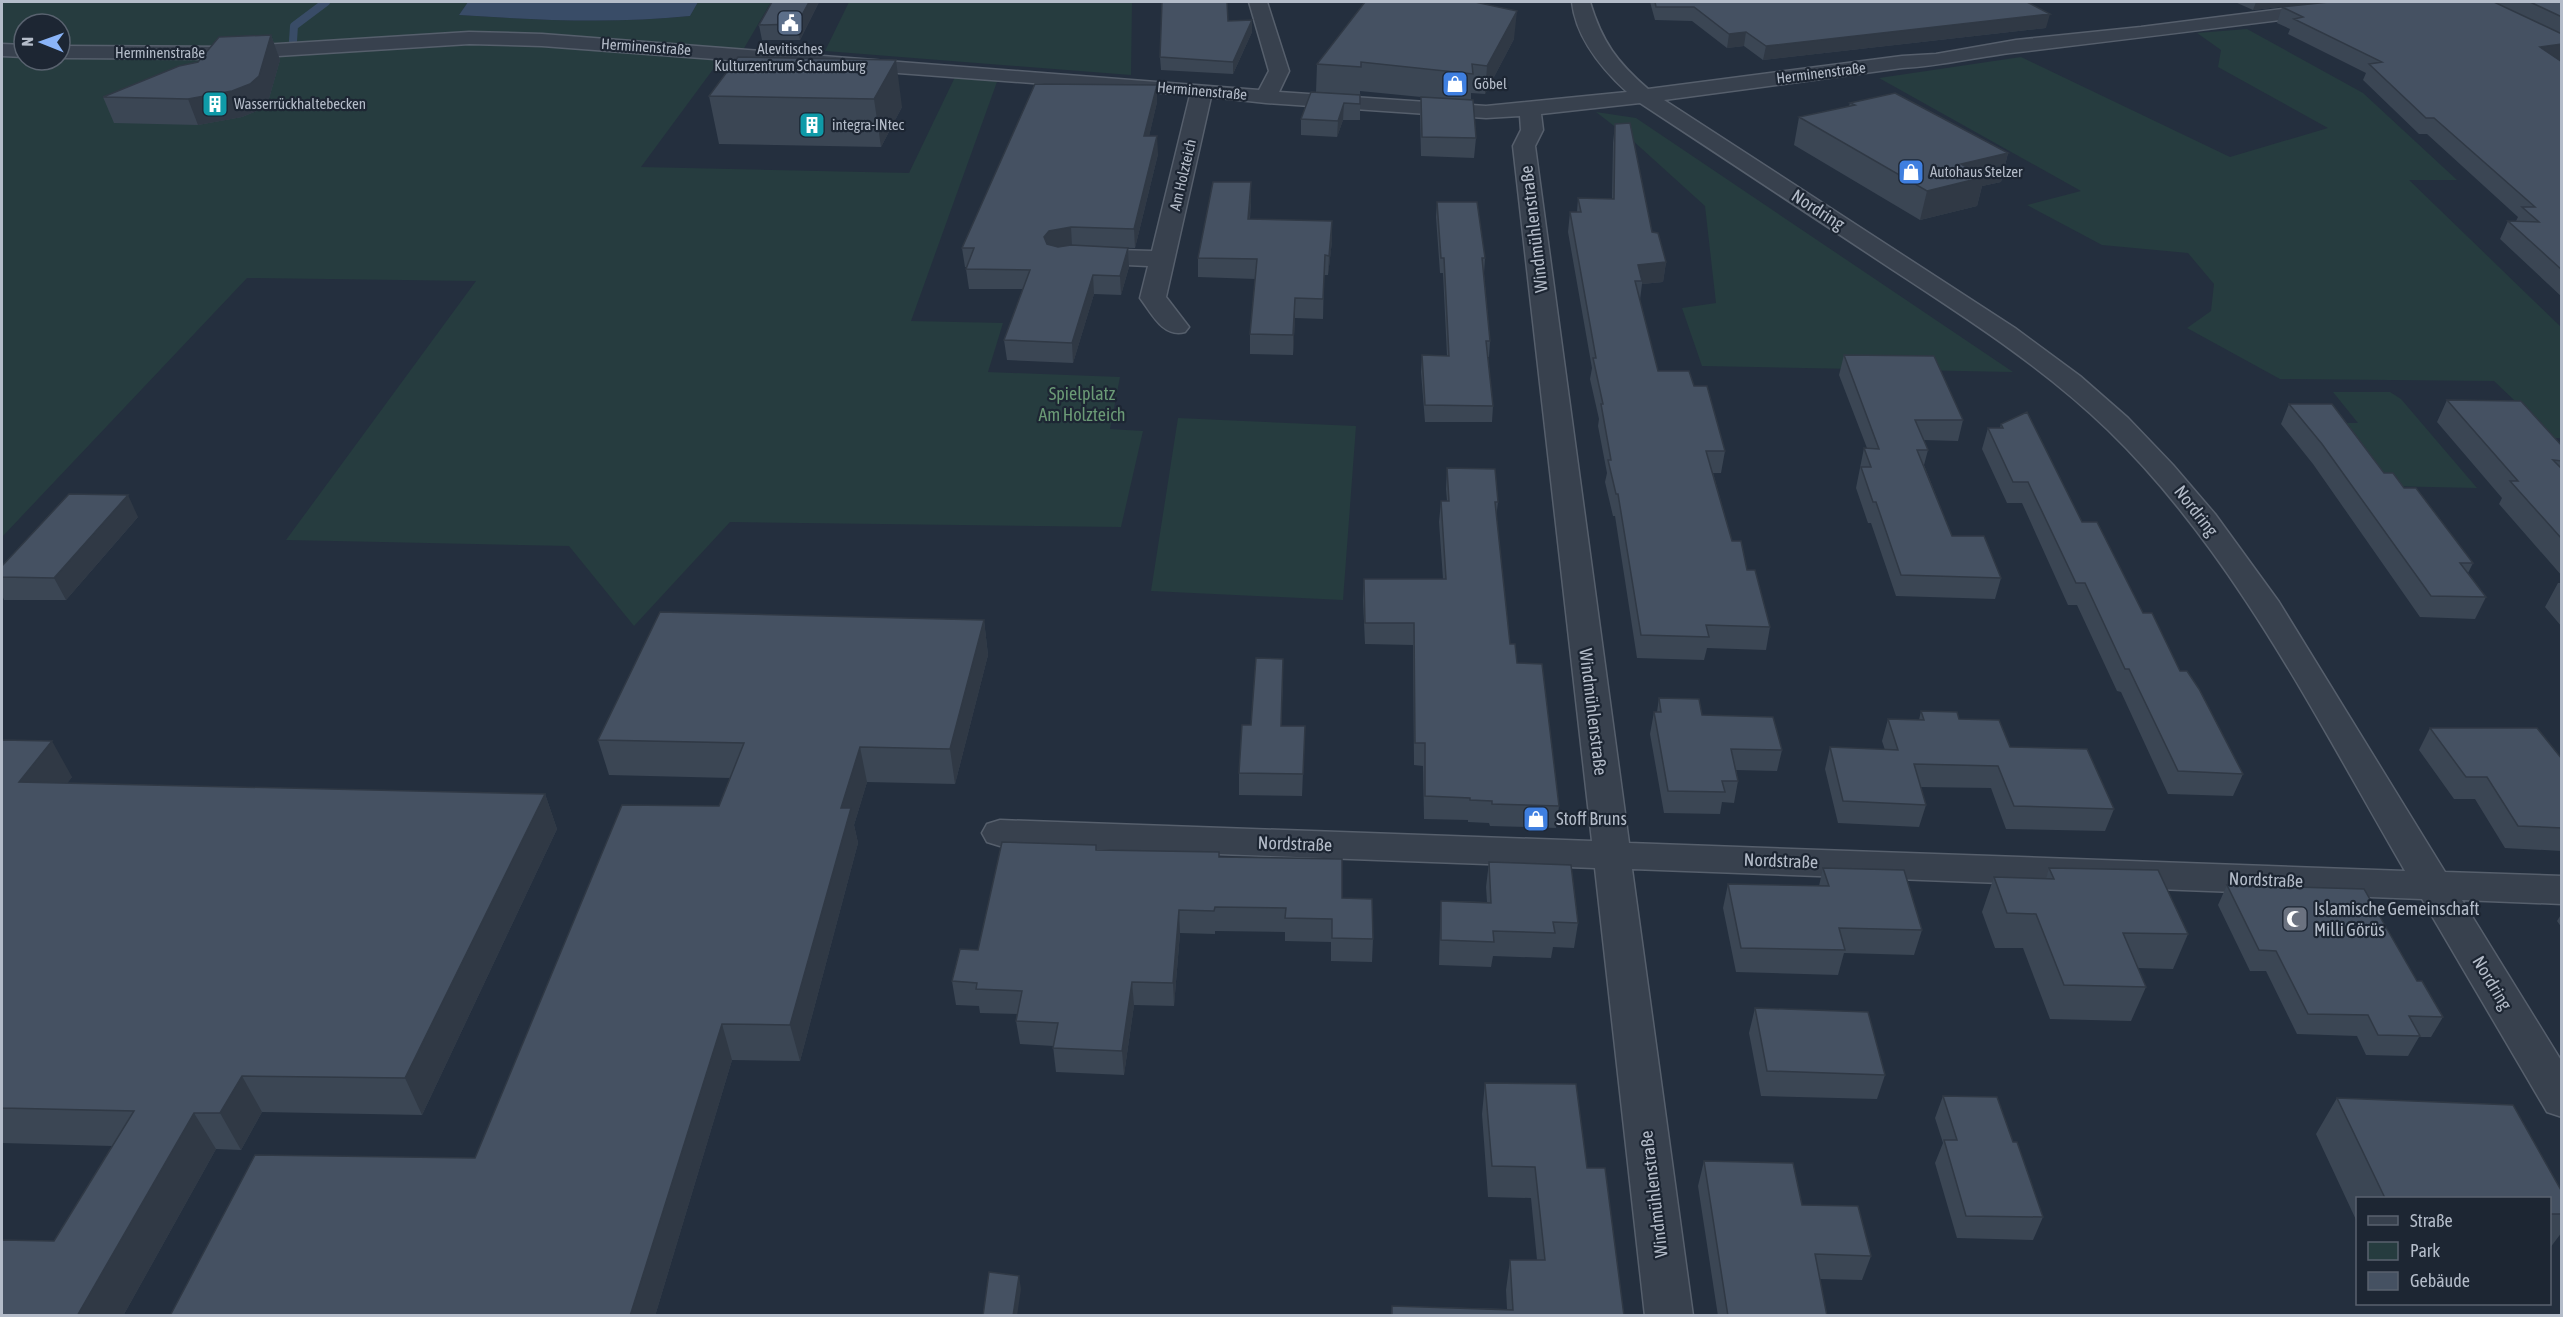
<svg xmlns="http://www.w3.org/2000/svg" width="2563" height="1317" font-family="'Asap Condensed',sans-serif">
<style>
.green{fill:#263c3f;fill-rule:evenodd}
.water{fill:#394c67}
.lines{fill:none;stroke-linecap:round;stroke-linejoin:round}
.stream{stroke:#394c67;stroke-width:8}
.minor-casing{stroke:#565f6c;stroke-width:3}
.minor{fill:#38414e;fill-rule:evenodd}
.wall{fill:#3b4654}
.shaded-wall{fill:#303945}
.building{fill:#455162;stroke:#303945;stroke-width:1.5}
.labels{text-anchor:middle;stroke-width:4.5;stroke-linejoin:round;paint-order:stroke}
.far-street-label{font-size:15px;fill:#b4bcc9;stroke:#1d2633}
.far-poi-label{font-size:15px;fill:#b4bcc9;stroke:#1d2633;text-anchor:start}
.street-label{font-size:18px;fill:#b4bcc9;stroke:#1d2633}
.park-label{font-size:18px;fill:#6b9a76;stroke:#1d2633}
.poi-label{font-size:18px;fill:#b4bcc9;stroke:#1d2633;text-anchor:start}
</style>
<rect width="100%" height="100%" fill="#242f3e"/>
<path class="green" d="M2,2H468L459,15C536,20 613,24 690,16L698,2H771L743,50L728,49L641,167L909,173L956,75L998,79L911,321L1003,323L988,372L1120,377L1110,429L1143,431L1121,527L730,522L634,626L569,546L286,540L476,281L247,278L2,537ZM24,24H60V60H24Z
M849,2H1132L1131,75L825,51Z
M2247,29L2363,93L2457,180H2409L2561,327V438H2554L2494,381L2280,379L2187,328L2211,311L2214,284L2188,253L2102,245L2027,205L2081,191L1879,78L2021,57L2230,157L2328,128L2218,67L2221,50L2197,33Z
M1596,112L1636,118L2013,372L1702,366L1682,308L1716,303L1705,206L1631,139Z
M2333,392H2390L2401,399L2477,488L2338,485L2331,423H2358Z
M1178,418L1356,426L1343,600L1151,591Z"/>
<path class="water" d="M468,2H698L690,16C613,24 536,20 459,15Z"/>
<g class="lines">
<path class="stream" d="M293,41L294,26L326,2"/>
<g class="minor-casing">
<path id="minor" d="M1249,2H1267L1289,71L1279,92L1486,106L1627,92C1601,68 1576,38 1572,2H1590C1602,42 1617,62 1648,89L1902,56L1936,54L2016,40L2141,27L2336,2H2384L2382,6L2375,8C2256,23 2138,38 2019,52C1980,56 1942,66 1902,68L1664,100L2015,328L2080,376L2128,418L2173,465L2215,514L2279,602L2445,872L2562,876V904L2462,900L2562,1062V1117L2547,1112L2422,899L1632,869L1693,1316H1645L1595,868L1000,846L987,842L982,833L987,824L1000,820L1592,841L1513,146L1521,130L1520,116L1486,118L1266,103L1211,97L1166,297L1189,327L1185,332C1163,338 1152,314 1140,298L1148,266L1084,263L1075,261L1072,256L1075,251L1084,249L1152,251L1190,95L542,46L469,44L232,59L60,58V46L232,47L469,32L542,34L1259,90L1269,71ZM1640,103C1724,158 1807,213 1890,268C1966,318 2043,367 2108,430C2234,552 2317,720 2405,871L1629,843L1535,146L1543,130L1541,114Z
M2,44L24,45V57L2,56Z"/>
</g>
<use href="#minor" class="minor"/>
</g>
<path class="wall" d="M819,2L800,40H762L759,25Z
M1650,2H2027L2046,28L1763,60L1744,46L1727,48L1692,21L1655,20Z
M2235,2H2322L2253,10Z
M2329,2H2562V59L2557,60L2562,62V297L2500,239L2508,221H2516L2518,217L2427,134H2419L2363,80L2366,73L2288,34L2290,29L2277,23L2282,7Z
M1252,20V32L1233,74L1161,70L1160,57L1228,21Z
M271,35L280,60L268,102L259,110L242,117L198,125L114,123L103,97Z
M1514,39L1485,94L1471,93V100L1476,138L1474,158L1421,156L1420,116L1421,97L1360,91V95L1316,92L1317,64Z
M738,57L902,107L881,147L719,144L709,96Z
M1157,85V102L1149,136L1158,154L1135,248L1095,247L1128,248L1129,267L1121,295L1094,294L1073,363L1007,360L1004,340L1023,289H969L966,269L967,267H965L962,248Z
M1360,95V120H1343L1337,137L1301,135V119Z
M1850,103L2008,153L2001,182L1982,186L1977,206L1920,220L1794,145L1799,117L1849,106Z
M1615,124L1652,232L1666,262L1663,282L1642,284L1640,300L1658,371L1694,386L1725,451L1721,473H1713L1732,541L1747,570L1770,627L1766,650L1707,648L1704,660L1637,658L1615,516H1613L1605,482L1607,473L1598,426L1599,419L1590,379L1592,368L1568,232L1570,212H1577L1578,198L1612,199L1613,143Z
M1251,201L1250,219L1332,241L1328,275H1324L1323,319L1295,318L1293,355L1250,354V334L1255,279L1198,277V258Z
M1437,202L1485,258L1484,274L1490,341L1489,357H1488L1493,406L1492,422H1425L1421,372L1422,355L1447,356L1443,273H1440L1436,217Z
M1844,355L1963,420L1958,441L1924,440L1928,450L1924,465L1952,536L2001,578L1995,599L1896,596L1871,523H1868L1856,488L1864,448H1867L1839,375Z
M2447,400L2562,446V576L2499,504L2502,498L2437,422Z
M2289,404L2404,488L2473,563L2468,573L2486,597L2475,619L2420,617L2313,464L2281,424Z
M2001,424L2082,522L2143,613L2180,671L2243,774L2233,796L2168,794L2121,692L2117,691L2077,605H2068L2022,503H2007L1982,449L1988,428H2000Z
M1447,468L1498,502L1496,518L1510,644L1517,663L1559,806L1556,828L1490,826L1489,823L1468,822V820L1424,819L1423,766L1414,765L1413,645L1365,644L1363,600L1364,579H1443L1439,522L1441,501H1447L1446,489Z
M138,517L66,600H4L2,595V566Z
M2558,583H2562V627L2545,607Z
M984,620L988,655L955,784L867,782L854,825L858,843L800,1061L732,1060L655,1316H170L475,1158L719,806L730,778L609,775L598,740Z
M1283,681L1281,726L1304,749L1302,796L1239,795V773L1251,725Z
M1659,698L1702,715L1782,750L1777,771L1736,770L1738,781L1734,803L1722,802L1720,814L1664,813L1650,734L1654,712H1657Z
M1921,711L1959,719L2010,747L2114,809L2105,831L2006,829L1991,788L1920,787L1926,805L1919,827L1838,823L1825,769L1830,747L1885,750L1882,741L1888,719L1919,720Z
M2430,728L2562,759V851L2505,848L2475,799H2454L2419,750Z
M2,740L72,777L67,783L545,794L557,829L422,1115L262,1112L241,1150L216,1149L123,1316H2L54,1241L112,1146L2,1143Z
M1096,845L1097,850L1219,857L1342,898L1373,939L1372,962L1331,961V942L1285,941V932L1215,931V934L1180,933L1174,1006L1134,1005L1124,1075L1056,1072L1053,1046L1020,1044L1016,1021L1018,1014L980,1013L979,1006L956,1005L952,981L978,950Z
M1489,862L1578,923L1574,948L1553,947L1551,958L1493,956L1491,967L1439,965L1440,926L1441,901L1487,902L1486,887Z
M1823,868L1922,930L1914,955L1844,953L1838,975L1736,972L1723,908L1728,884L1819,886Z
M2049,868L2188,934L2173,969L2138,968L2146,987L2131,1021L2050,1019L2023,948H1995L1982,912L1994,877L2046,879Z
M2227,885L2417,981L2443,1017L2431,1037H2419L2408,1056L2366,1055L2357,1036L2297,1034L2266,971H2250L2218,905Z
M2562,913V928L2557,921Z
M1755,1008L1885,1075L1877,1099L1761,1096L1749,1033Z
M1485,1083L1587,1168L1624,1316H1391L1392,1306L1507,1309L1506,1290L1510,1260H1537L1531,1198L1488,1197L1482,1114Z
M1943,1096L2043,1217L2033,1240L1957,1238L1935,1163L1943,1143L1935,1118Z
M2337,1098L2562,1192V1232L2550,1248V1198H2358V1224L2316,1134Z
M1704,1161L1802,1205L1871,1256L1862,1280L1820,1279L1827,1316H1718L1698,1186Z"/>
<path class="shaded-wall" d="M809,2H819L800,40L797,24Z
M2256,2H2322L2253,10Z
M1517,11L1514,39L1485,94L1487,66Z
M2050,14L2046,28L1763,60L1766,46Z
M1252,20V32L1233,74V62Z
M1746,32L1744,46L1727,48L1729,34Z
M271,35L280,60L268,102L259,110L242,117L198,125L188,99Z
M2562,44V59L2533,63L2540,47Z
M896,60L902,107L881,147L874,99Z
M1157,85V102L1145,154L1144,136Z
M1344,103L1343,120L1337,137L1338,121Z
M1157,136L1158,154L1135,248L1134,229Z
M2008,153L2001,182L1982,186L1977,206L1920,220L1927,191L1961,164Z
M1251,182V201L1248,239V219Z
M1332,221V241L1328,275L1329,256Z
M1071,227L1072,246L1051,250L1044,237L1049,231Z
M1128,248L1129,267L1121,295L1120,276Z
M1666,262L1663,282L1642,284V281L1638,265Z
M1093,275L1094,294L1073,363L1072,343Z
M1295,298V318L1293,355V335Z
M128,495L138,517L66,600L54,578Z
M984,620L988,655L955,784L950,749Z
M52,741L72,777L40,818L19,782Z
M860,747L867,782L854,825L858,843L800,1061L790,1025L841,808Z
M545,794L557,829L422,1115L405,1078Z
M1179,910L1180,933L1174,1006L1173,983Z
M1132,982L1134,1005L1124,1075L1122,1051Z
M722,1024L732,1060L655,1316H630Z
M242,1076L262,1112L241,1150L220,1113Z
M194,1113L216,1149L123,1316H77Z
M1019,1276L1021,1289L1017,1316H1013Z"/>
<path class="building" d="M772,2H809L797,24L759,25Z
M1162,2H1227L1228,21L1252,20L1233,62L1160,57Z
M1365,2H1475L1517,11L1487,66L1472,64L1473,74L1361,62V67L1317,64Z
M1655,2H2027L2050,14L1766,46L1746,32L1729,34L1694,7H1656Z
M2329,2H2494L2562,34V44L2540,47L2562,62V270L2508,221L2539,222L2522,207H2535L2434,118H2426L2369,64L2382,62L2294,19L2303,17L2282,7Z
M2530,2H2562V17Z
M271,35L259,76L250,84L232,91L188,99L103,97L179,66L198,62L219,37Z
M738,57L896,60L874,99L709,96Z
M1035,84L1157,85L1144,136H1157L1134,229L1071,227L1049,231L1044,237L1047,244L1058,247L1071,245L1128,248L1120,276L1093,275L1072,343L1004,340L1030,270L966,269L974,248H962Z
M1311,92L1360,95V104L1344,103L1338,121L1301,119Z
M1895,93L2008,153L1961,164L1984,177L1927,191L1799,117L1855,105L1850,103Z
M1421,97L1473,100L1476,138L1422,137Z
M1630,123L1652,232L1658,233L1666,262L1638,265L1642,281H1635L1658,371H1689L1694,386H1707L1725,451H1706L1732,541H1741L1747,570H1755L1770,627L1706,625L1709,637L1641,635L1618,494H1616L1608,460H1611L1601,404H1603L1593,358H1596L1570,212H1581L1578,198L1614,199L1615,124Z
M1213,182H1251L1248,219L1332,221L1329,256L1325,255L1323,299L1295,298L1293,335L1250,334L1257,259L1198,258Z
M1437,202H1477L1485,258H1482L1490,341H1486L1493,406L1425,405L1422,355L1449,356L1444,258H1441Z
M1844,355L1934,356L1963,420H1915L1928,450H1917L1952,536H1984L2001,578L1901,575L1876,502H1873L1861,467H1871L1864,448L1879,449Z
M2447,400L2521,401L2562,446V461L2553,460L2562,469V539L2510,481H2518Z
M2289,404H2332L2384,473H2393L2404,488H2416L2473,563H2460L2486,597L2431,596L2322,444Z
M2027,412L2082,522H2097L2143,613H2152L2180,671H2187L2199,689L2243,774L2178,771L2129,669H2125L2085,583H2076L2028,482H2013L1988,428H2003L2001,424Z
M1447,468L1495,469L1498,502H1495L1510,644H1515L1517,663L1542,664L1559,806L1492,804V801L1470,800V798L1425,796V743H1415L1414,623H1365L1364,579H1446L1441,501H1449Z
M69,494L128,495L54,578L2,577V566Z
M660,612L984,620L950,749L860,747L841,808H851L790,1025L722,1024L630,1316H170L255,1155L475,1158L622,805L719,806L744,743L598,740Z
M1256,658L1283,659L1281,726H1305L1303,774L1239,773L1242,725H1251Z
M1659,698L1699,699L1702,715L1773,717L1782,750L1731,749L1738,781H1722L1725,792L1668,791L1654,712H1661Z
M1921,711L1957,712L1959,719L1999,720L2010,747L2087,749L2114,809L2014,806L1998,766L1914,764L1926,805L1843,801L1830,747L1898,750L1888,719L1924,720Z
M2430,728H2537L2562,759V828L2518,826L2487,777H2466Z
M2,740L52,741L19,782L545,794L405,1078L242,1076L220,1113H194L77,1316H2V1240L54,1241L134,1111L2,1108Z
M1002,842L1096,845V850L1219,852V857L1342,859V898L1372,899L1373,939L1332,938V919L1285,918L1286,908L1215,907L1214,911L1179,910L1173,983L1132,982L1122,1051L1053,1048L1058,1023L1016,1021L1022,991L976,989L977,983L952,981L960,949L978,950Z
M1489,862L1571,865L1578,923L1553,922L1555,933L1493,931L1494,942L1441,940V901L1491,903Z
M1823,868L1904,870L1922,930L1839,928L1845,950L1741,948L1728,884L1829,886Z
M2049,868L2158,870L2188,934L2123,933L2146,987L2064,985L2036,914L2007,913L1994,877L2054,879Z
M2227,885L2364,889L2417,981H2422L2443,1017L2409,1016L2420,1036L2378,1035L2368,1015L2308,1014L2276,951L2259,950Z
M1755,1008L1868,1012L1885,1075L1767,1071Z
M1485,1083L1576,1084L1587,1168H1605L1624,1316H1392V1306L1513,1310L1510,1260H1545L1535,1167L1492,1166Z
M1943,1096L1997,1097L2013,1142H2017L2043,1217L1966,1216L1944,1140H1957Z
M2337,1098L2513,1105L2562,1192V1214H2550V1198H2385Z
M1704,1161L1793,1163L1802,1205L1858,1206L1871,1256L1815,1254L1827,1316H1728Z
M989,1272L1019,1276L1013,1316H983Z"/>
<defs>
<g id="civic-square" transform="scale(1.35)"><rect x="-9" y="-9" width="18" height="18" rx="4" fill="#5c6f8a" stroke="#1d2633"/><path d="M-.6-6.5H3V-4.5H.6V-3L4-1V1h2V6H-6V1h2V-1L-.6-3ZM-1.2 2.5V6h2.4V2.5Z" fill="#fff"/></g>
<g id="shop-square" transform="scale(1.35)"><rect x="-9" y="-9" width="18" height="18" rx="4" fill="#3f7fe0" stroke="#1d2633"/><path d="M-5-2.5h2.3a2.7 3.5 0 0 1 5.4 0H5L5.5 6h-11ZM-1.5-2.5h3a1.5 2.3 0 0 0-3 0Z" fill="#fff"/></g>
<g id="building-square" transform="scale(1.35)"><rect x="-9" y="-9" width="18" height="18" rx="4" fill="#0f9aa8" stroke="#1d2633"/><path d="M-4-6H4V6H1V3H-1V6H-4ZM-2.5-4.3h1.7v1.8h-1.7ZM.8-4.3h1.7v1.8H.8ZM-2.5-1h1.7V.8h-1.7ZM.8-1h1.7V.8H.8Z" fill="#fff"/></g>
<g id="mosque-square" transform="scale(1.35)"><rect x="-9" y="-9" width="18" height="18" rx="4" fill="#6b7280" stroke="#1d2633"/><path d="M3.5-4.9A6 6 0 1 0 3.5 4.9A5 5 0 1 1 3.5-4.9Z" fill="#fff"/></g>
</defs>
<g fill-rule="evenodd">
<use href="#civic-square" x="790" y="23"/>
<use href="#shop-square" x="1455" y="84"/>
<use href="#building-square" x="215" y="104"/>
<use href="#building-square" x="812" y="125"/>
<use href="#shop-square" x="1911" y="172"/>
<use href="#shop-square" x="1536" y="819"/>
<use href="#mosque-square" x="2295" y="919"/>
</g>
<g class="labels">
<g class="far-street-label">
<text transform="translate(646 47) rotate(4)" y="5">Herminenstraße</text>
<text x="160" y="58">Herminenstraße</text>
<text transform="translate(1821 73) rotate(-7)" y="5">Herminenstraße</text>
<text transform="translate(1202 91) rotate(5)" y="5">Herminenstraße</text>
<text transform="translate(1183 175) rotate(-77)" y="5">Am Holzteich</text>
</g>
<g class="far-poi-label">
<text x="790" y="54" text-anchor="middle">Alevitisches<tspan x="790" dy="17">Kulturzentrum Schaumburg</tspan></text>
<text x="1474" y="89">Göbel</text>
<text x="234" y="109">Wasserrückhaltebecken</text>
<text x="832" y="130">integra-INtec</text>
<text x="1930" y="177">Autohaus Stelzer</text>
</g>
<g class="street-label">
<text transform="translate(1818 210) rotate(33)" y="6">Nordring</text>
<text transform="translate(1534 229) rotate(-97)" y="6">Windmühlenstraße</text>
<text transform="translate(2196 511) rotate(52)" y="6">Nordring</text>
<text transform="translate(1593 712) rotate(83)" y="6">Windmühlenstraße</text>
<text transform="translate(1295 844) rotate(2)" y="6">Nordstraße</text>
<text transform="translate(1781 861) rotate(2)" y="6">Nordstraße</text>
<text transform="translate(2266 880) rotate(2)" y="6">Nordstraße</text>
<text transform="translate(2492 983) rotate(59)" y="6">Nordring</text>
<text transform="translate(1654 1194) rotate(-97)" y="6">Windmühlenstraße</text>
</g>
<g class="park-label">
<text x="1082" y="400">Spielplatz<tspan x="1082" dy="21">Am Holzteich</tspan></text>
</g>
<g class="poi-label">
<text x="1556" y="825">Stoff Bruns</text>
<text x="2314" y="915">Islamische Gemeinschaft<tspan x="2314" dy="21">Milli Görüs</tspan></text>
</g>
</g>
<rect width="2563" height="1317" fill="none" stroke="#b4bcc9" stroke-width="6"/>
<rect x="2356" y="1197" width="195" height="108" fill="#1d2633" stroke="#59626f" stroke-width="1.5"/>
<rect x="2368" y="1216" width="30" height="9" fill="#38414e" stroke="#59626f" stroke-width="1.5"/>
<text x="2410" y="1227" font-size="18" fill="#b4bcc9">Straße</text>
<rect x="2368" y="1242" width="30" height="18" fill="#263c3f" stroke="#59626f" stroke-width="1.5"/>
<text x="2410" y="1257" font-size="18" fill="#b4bcc9">Park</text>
<rect x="2368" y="1272" width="30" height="18" fill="#455162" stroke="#59626f" stroke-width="1.5"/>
<text x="2410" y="1287" font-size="18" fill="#b4bcc9">Gebäude</text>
<g transform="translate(42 42) rotate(271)"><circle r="28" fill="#1d2633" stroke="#59626f" stroke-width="1.5"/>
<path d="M0-4.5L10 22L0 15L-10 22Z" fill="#8ab4f8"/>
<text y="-9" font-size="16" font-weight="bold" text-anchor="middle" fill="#b4bcc9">N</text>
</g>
</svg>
